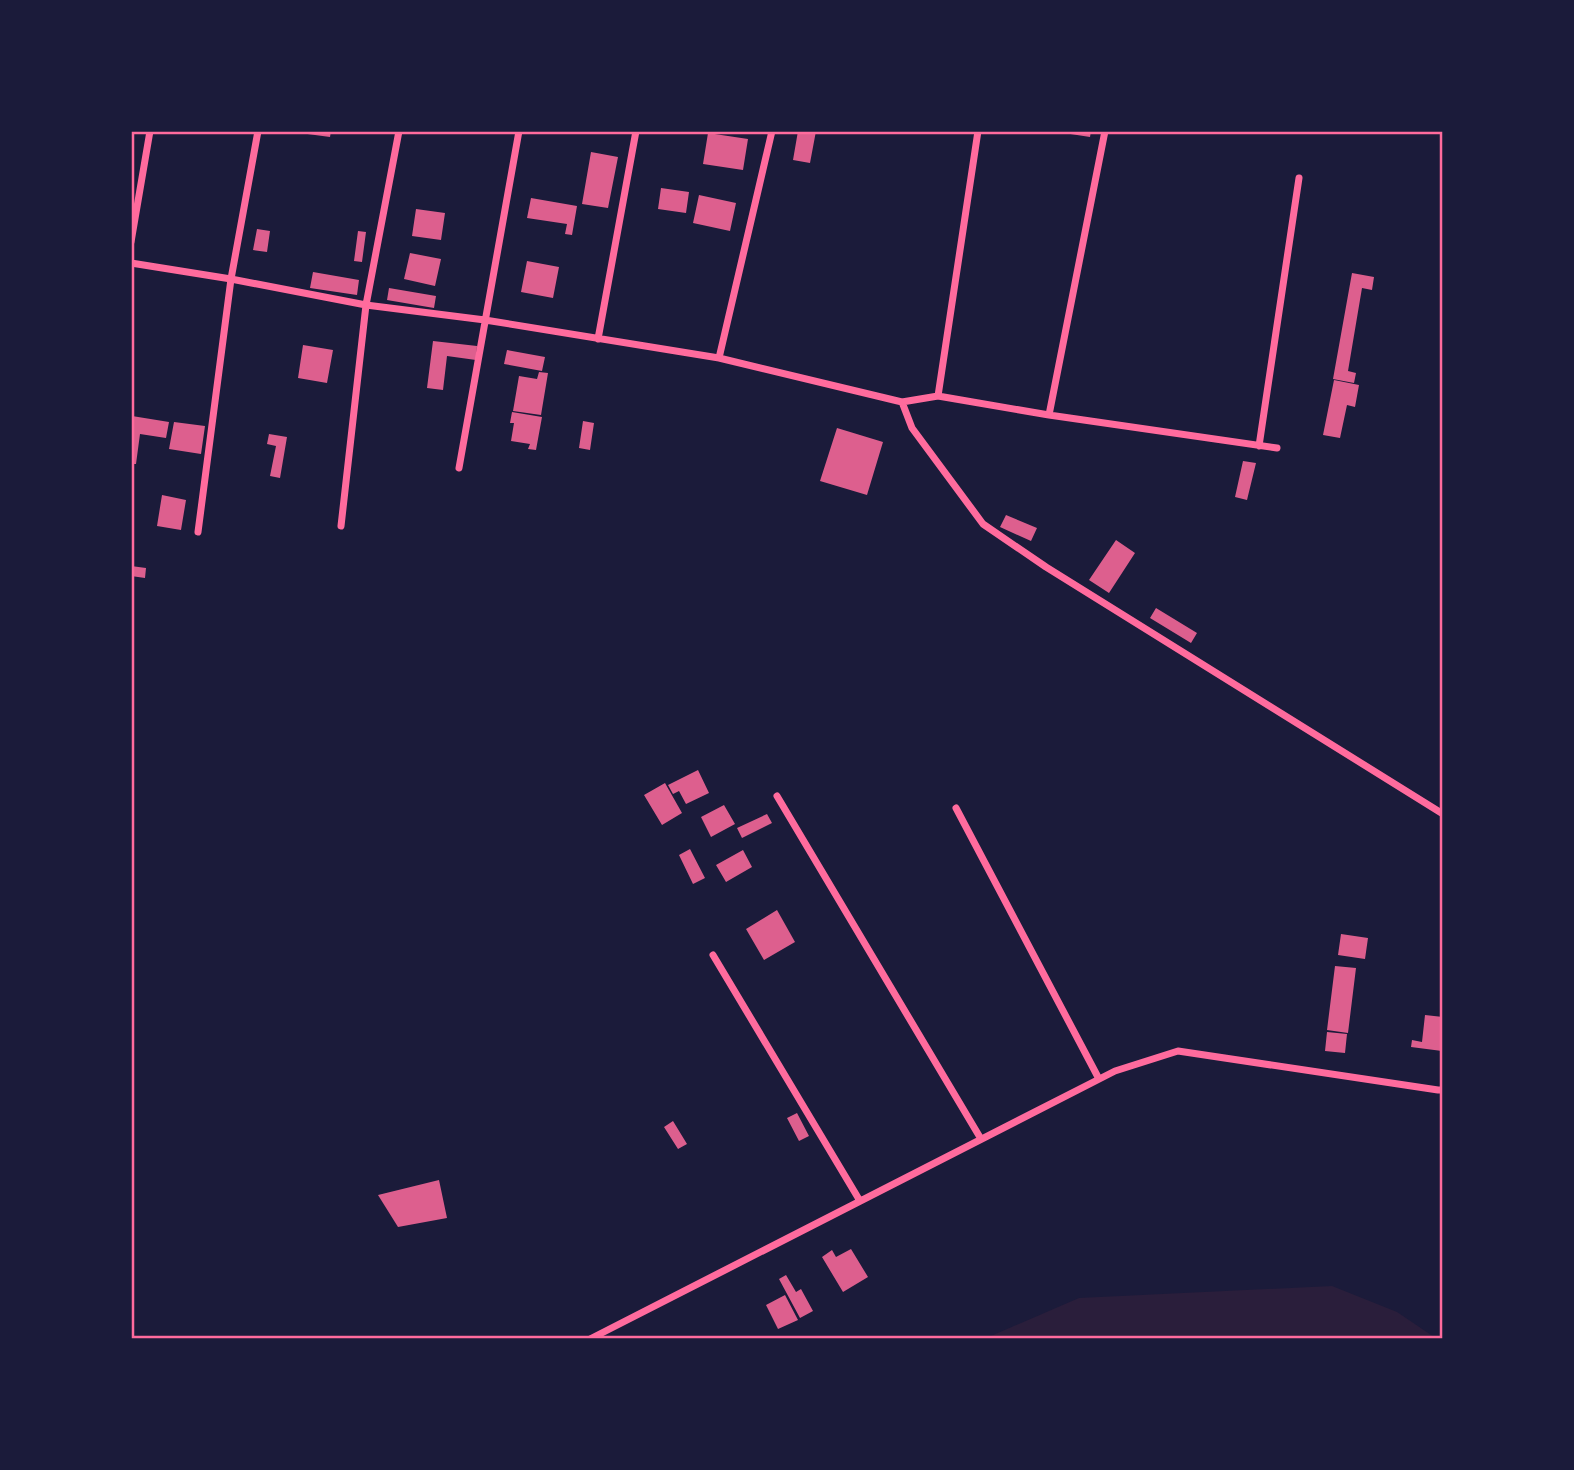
<svg xmlns="http://www.w3.org/2000/svg" width="1574" height="1470" font-family="Cabin,sans-serif">
<style>
.green{fill:#2a1e3b}
.building{fill:#dd5f8e}
.lines{fill:none;stroke-linecap:round;stroke-linejoin:round}
.minor{stroke:#ff6b9d;stroke-width:7}
.neatline{fill:none;stroke:#ff6b9d;stroke-width:2.5}
</style>
<rect width="100%" height="100%" fill="#1b1b3a"/>
<path class="green" d="M1332,1286L1397,1312L1437,1339H984L1079,1298Z"/>
<path class="building" d="M300,131H331L330,137L300,133Z
M798,131H816L810,163L793,160Z
M1064,131H1091L1090,137L1064,133Z
M708,133L748,139L743,170L703,164Z
M591,152L618,157L608,208L582,204Z
M661,188L689,192L686,213L658,209Z
M699,195L736,203L730,231L693,223Z
M531,198L577,206L572,235L565,234L567,224L527,218Z
M416,209L445,213L441,240L412,236Z
M257,229L270,231L267,252L253,250Z
M358,231L366,232L362,262L354,261Z
M410,253L441,259L435,286L404,279Z
M527,261L559,267L553,298L521,292Z
M313,272L359,280L357,295L310,288Z
M1352,273L1374,277L1372,290L1362,288L1348,371L1356,373L1354,383L1333,379Z
M389,288L436,296L434,308L387,300Z
M433,341L477,346L476,360L447,356L443,390L427,388Z
M303,345L333,350L327,383L298,378Z
M507,350L545,357L542,371L504,364Z
M539,372L548,373L541,415L513,411L519,376L537,379Z
M1334,380L1359,385L1355,407L1347,405L1340,438L1323,435Z
M512,412L542,417L536,450L528,449L530,444L511,441L514,423H510Z
M132,416L169,422L166,438L140,434L136,464H131Z
M583,421L594,423L590,450L579,448Z
M174,422L205,426L201,454L169,449Z
M837,428L883,442L867,495L820,481Z
M269,434L287,437L280,478L270,476L276,446L267,444Z
M1243,461L1256,463L1247,500L1235,497Z
M162,495L186,500L181,530L157,526Z
M1006,515L1037,528L1031,541L1000,527Z
M1116,540L1135,553L1109,593L1089,580Z
M131,566L146,568L145,578L131,576Z
M1156,608L1197,633L1191,643L1150,618Z
M698,770L709,793L686,804L679,791L673,794L668,785Z
M665,783L682,813L662,825L644,795Z
M724,805L735,824L711,837L701,817Z
M767,814L772,823L742,838L737,828Z
M690,849L705,878L693,884L679,855Z
M743,850L752,867L726,882L716,865Z
M777,910L795,942L764,960L746,929Z
M1341,934L1368,938L1365,959L1338,955Z
M1335,966L1356,968L1348,1033L1327,1030Z
M1425,1015L1443,1017L1442,1051L1411,1047L1412,1040L1422,1042Z
M1327,1032L1347,1034L1345,1053L1325,1051Z
M797,1113L809,1136L799,1141L787,1118Z
M673,1121L687,1144L678,1149L664,1127Z
M439,1180L447,1218L398,1227L378,1195Z
M851,1249L868,1277L843,1292L822,1257L832,1250L836,1257Z
M786,1275L796,1292L801,1289L813,1311L800,1318L779,1279Z
M785,1295L798,1320L778,1329L766,1305Z"/>
<g class="lines">
<path class="minor" d="M131,242L150,131
M131,263L231,279L366,305L485,320L719,358L902,402L938,396L1049,415L1277,448
M598,339L636,131
M719,358L772,131
M938,396L978,131
M902,402L912,428L983,524L1046,567L1443,814
M1049,415L1105,131
M1259,446L1299,178
M459,468L519,131
M341,526L366,305L399,131
M198,532L231,279L258,131
M777,796L981,1139
M956,808L1099,1079
M713,955L860,1201
M590,1339L1115,1071L1178,1051L1438,1090H1443"/>
</g>
<rect width="1574" height="1470" fill="none" stroke="#1b1b3a" stroke-width="266"/>
<rect x="133" y="133" width="1308" height="1204" class="neatline"/>
</svg>
